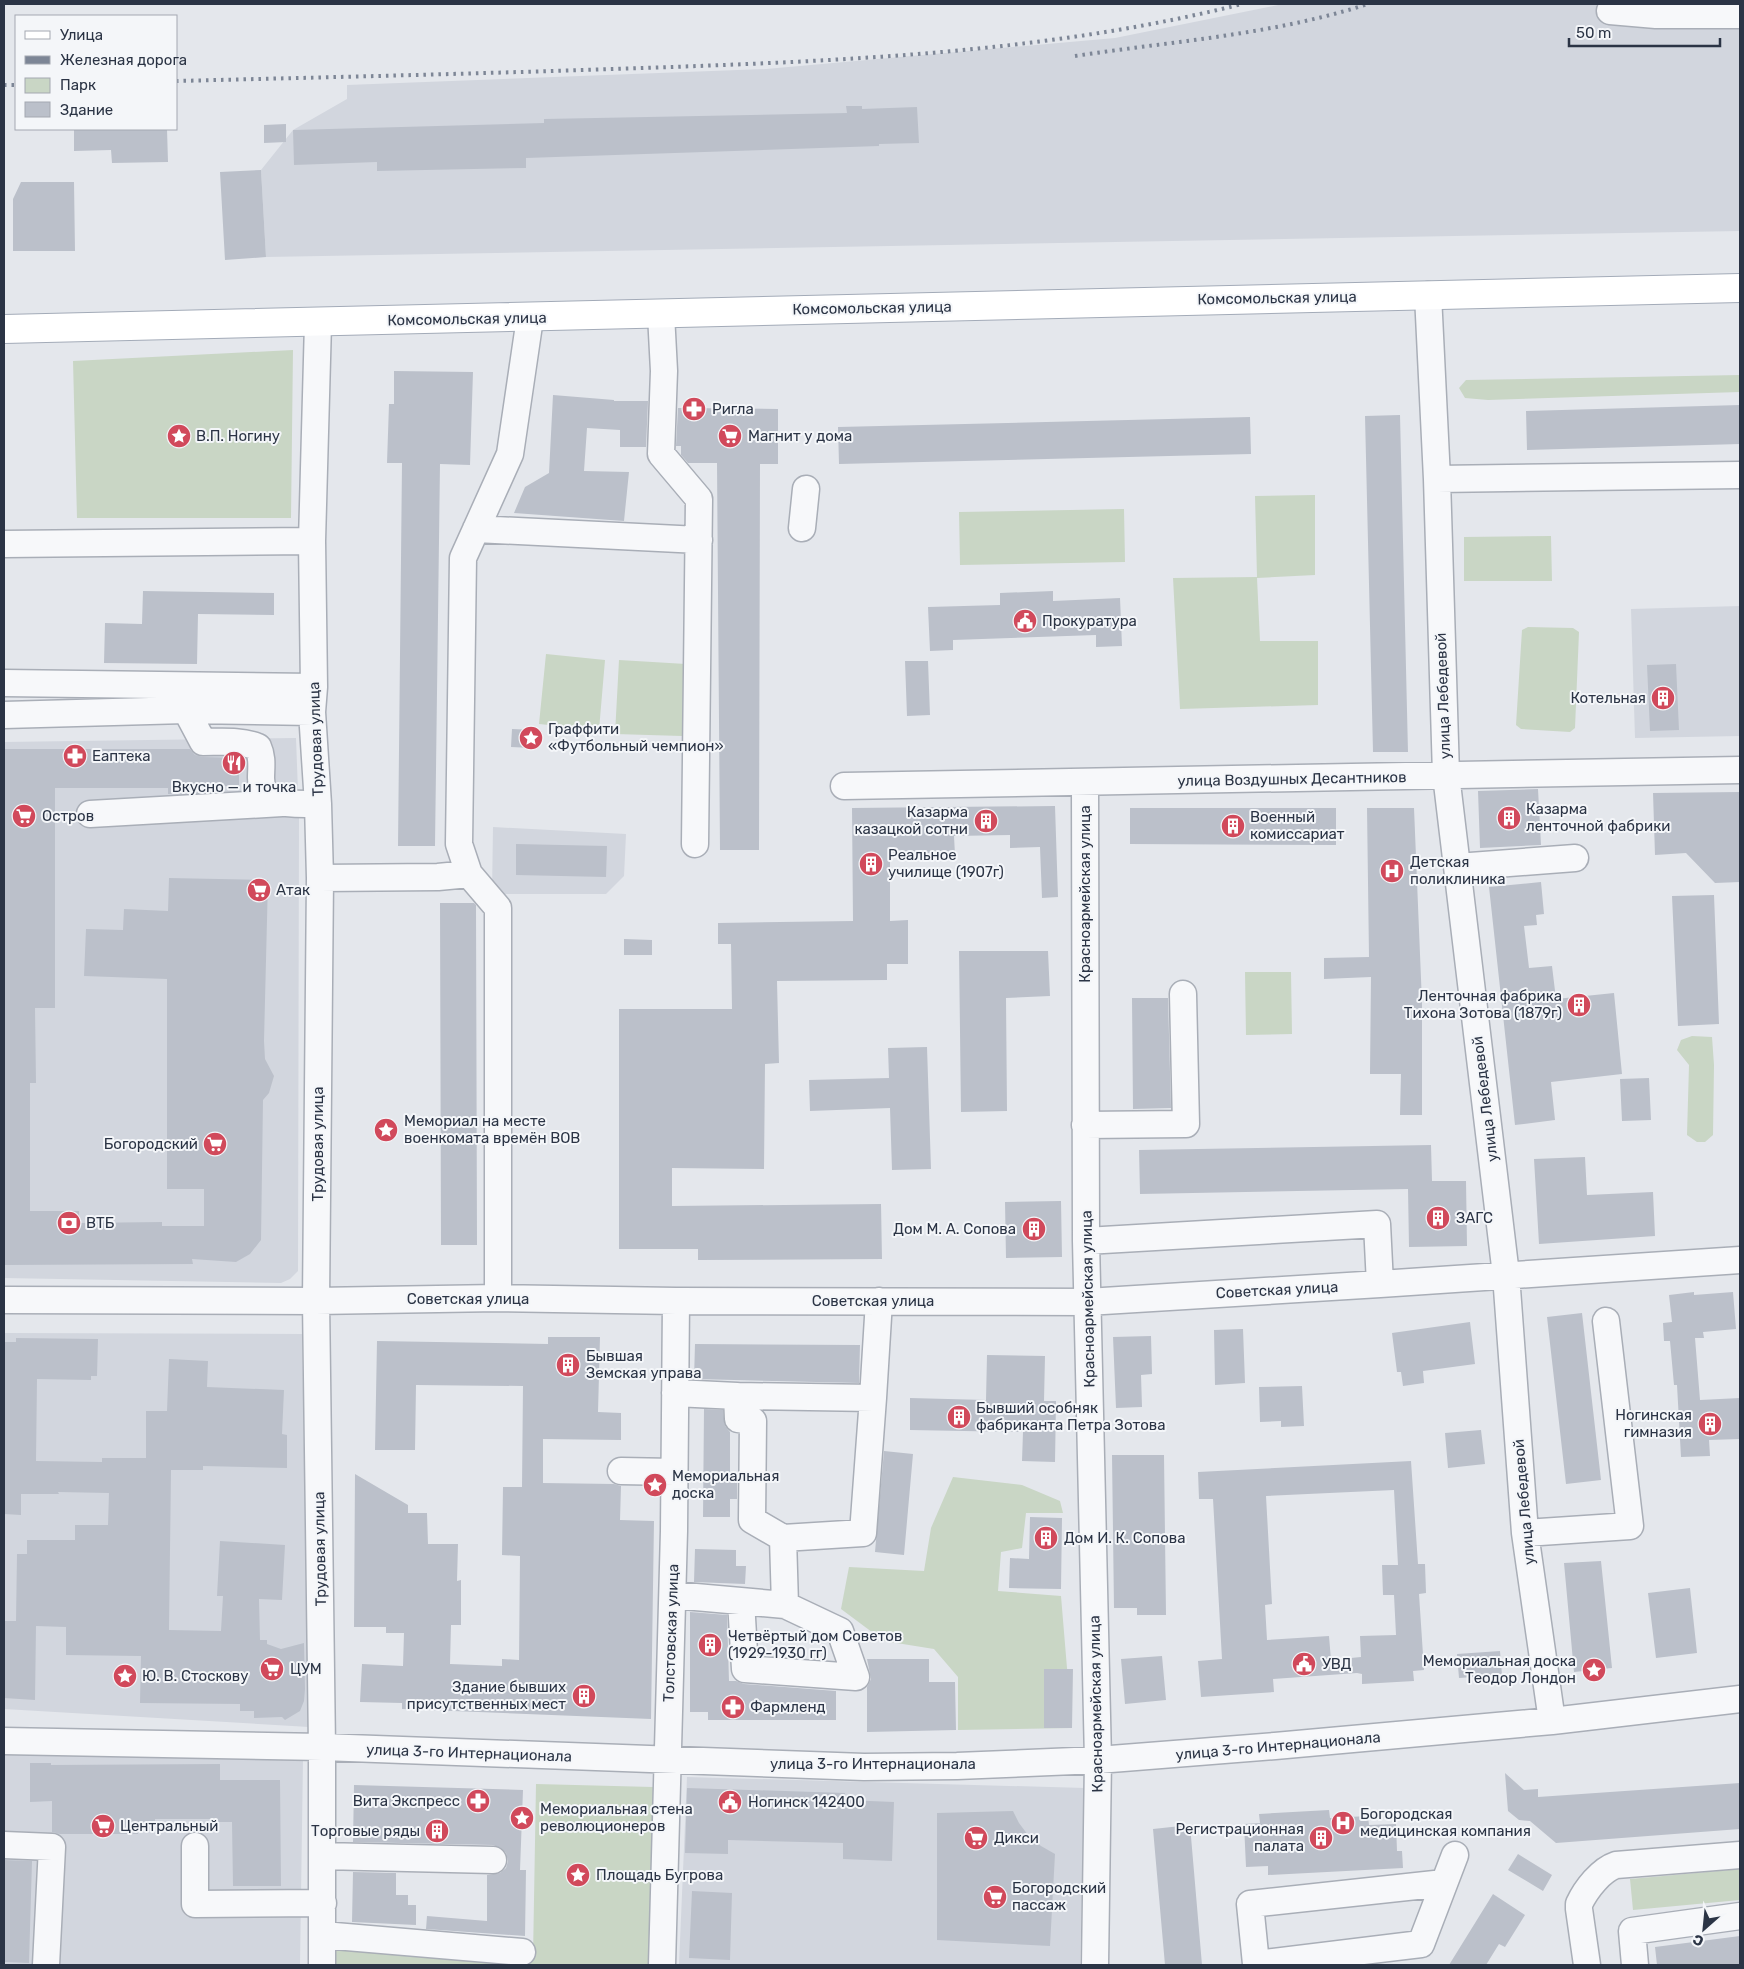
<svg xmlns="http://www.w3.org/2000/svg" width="1744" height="1969" font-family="Rubik,sans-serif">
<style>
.built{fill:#d2d6de}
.green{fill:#c9d6c5}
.building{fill:#bbc0ca;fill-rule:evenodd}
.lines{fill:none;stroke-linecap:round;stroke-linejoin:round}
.minor-casing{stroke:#a9aeb7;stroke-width:29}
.major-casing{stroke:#a3abb8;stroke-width:30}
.minor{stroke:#f7f8fa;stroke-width:26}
.major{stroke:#fff;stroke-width:28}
.rail{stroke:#7d8696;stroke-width:4;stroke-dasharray:2.5 5;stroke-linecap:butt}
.labels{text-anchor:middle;stroke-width:4;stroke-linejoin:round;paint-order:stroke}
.street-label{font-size:15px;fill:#2b3445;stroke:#f4f6f9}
.poi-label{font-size:15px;fill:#2b3445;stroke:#f4f6f9;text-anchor:start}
</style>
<rect width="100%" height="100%" fill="#e4e7ec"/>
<path class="built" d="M1283,4H1740V231L266,257L261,170L293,130L347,99V85L766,69L1115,38Z
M1740,606V736L1635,738L1631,609Z
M296,738L299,819L298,1271L290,1279L281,1283L4,1278V742Z
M493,827L626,834L624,876L606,894H492Z
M4,1333L302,1334L309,1727L4,1709Z
M4,1754L303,1759L300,1965H4Z
M687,1777L1085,1788L1080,1965H679Z"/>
<path class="green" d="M293,350L291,518H77L73,361Z
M1740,375V392L1488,400L1465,398L1459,388L1466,380Z
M1315,495V575L1257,578L1260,641H1318V705L1180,709L1173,578L1257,577L1255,496Z
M1124,509L1125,562L960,565L959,512Z
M1551,536L1552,581H1464V537Z
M1528,627L1573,628L1579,632L1575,728L1570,732L1521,729L1516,725L1522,630Z
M546,654L605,660L599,730L539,724Z
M619,660L686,664L682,736L615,734Z
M1245,972H1291L1292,1034L1246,1035Z
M1692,1036L1712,1037L1714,1065L1713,1135L1705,1142H1697L1687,1135L1689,1065L1677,1050L1681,1040Z
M953,1477L1022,1485L1060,1501L1063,1513H1026L1022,1548L1001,1552L998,1591L1061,1596L1072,1728L958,1730V1677L934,1649L884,1641L841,1609L849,1567L924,1571L931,1528Z
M536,1784L653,1787L649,1965H331V1945L533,1957Z
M1740,1869V1900L1633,1910L1630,1879Z"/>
<path class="building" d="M846,106H862V109L917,107L919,143L879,144V146L526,158V168L377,171V162L294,165L293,130L544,123V119L847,113Z
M286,124V142L264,143V125Z
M74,129H167L168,162L112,163L111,150L74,151Z
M261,170L266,257L225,260L220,172Z
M21,182H74L75,251H13V199Z
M394,371L473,372L470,465L440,464L435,846H398L402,463H387L389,404H394Z
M553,395L614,400V401H648L646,447H620V430L587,428L584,471L629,472L624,521L514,513L525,487L549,473Z
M1740,405V444L1527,450L1526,411Z
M678,408L778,409V464H760L759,850H720L717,463H688L681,455V446H676Z
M1400,415L1408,752H1373L1365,416Z
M1250,417L1251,454L839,464L838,427Z
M143,591L274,593V615L198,614L197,664L104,663L105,623L142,624Z
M1053,591V601L1120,598L1122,646L1096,647V635L953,640V650L930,651L928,607L1000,605V593Z
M905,661H928L930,715L907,716Z
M1676,664L1679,730L1650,731L1647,665Z
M512,729L533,730L532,748L511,747Z
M4,749H190L195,755L203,757L239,758V786H202V793L168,794V788H55V1008H35L36,1083H30V1211H79V1223L162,1222V1226H204V1189H167V979L84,976L86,929L123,930L124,909L168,911L169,878L268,880L264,1041L265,1059L274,1076L269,1093L263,1100L261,1240L250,1254L236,1262L192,1259L193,1264L4,1265Z
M1538,789L1541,845L1480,848L1478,791Z
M1740,792V882L1715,883L1686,853L1655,855L1653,793Z
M1055,806L1058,897L1042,898L1040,847L1010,848V835L954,836L955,855L890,856V921L908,920V964H887V980L777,981L779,1063L765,1064L764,1169L672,1168V1206L881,1204L882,1259L698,1260V1249H619V1009H732L731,944H718V923L853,921L852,808Z
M1130,808H1336V845L1130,844Z
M1367,808H1414L1422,1003V1115H1400L1401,1074H1370L1371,977L1324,979V958L1369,957Z
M516,844L607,846L606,877L516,875Z
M1541,882L1544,914L1536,915L1537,925L1524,926L1529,968L1552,966L1556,999L1614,993L1622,1074L1551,1082L1555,1120L1515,1125L1489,887Z
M1714,895L1719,1024L1678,1026L1672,896Z
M440,903H474L476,905L477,1245H441Z
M624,939L652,940V955H624Z
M959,951H1048L1050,996L1006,998L1007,1111L961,1112Z
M1132,998H1168L1171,1108L1133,1109Z
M927,1047L931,1169L892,1170L890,1108L810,1111L809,1080L889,1078L888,1048Z
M1649,1078L1651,1120L1622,1121L1620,1079Z
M1431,1145L1432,1181H1466L1467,1246L1409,1247L1408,1189L1140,1194L1139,1150Z
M1585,1157L1587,1195L1653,1192L1655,1236L1539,1244L1534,1159Z
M1061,1201L1062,1257L1006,1258L1005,1202Z
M1694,1292V1295L1733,1292L1736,1329L1703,1332L1704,1338H1695L1700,1400L1740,1398V1439L1709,1440L1710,1456L1681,1457L1677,1385H1674L1670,1341H1664L1663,1323L1672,1322L1669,1295Z
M1582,1313L1601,1480L1566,1484L1547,1317Z
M1470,1322L1475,1364L1423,1371L1424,1383L1403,1386L1401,1372H1397L1392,1333Z
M1243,1329L1245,1383L1215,1385L1214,1330Z
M1151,1336L1152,1374L1141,1375L1142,1407L1116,1408L1113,1337Z
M548,1337H600L598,1412L621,1413V1440L543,1439V1483L614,1484L621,1486L620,1520L654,1521L651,1719L402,1709V1703L360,1702L362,1664L403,1666L404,1633H386V1627H354L355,1474L408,1505V1513H427L428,1544H458L457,1581L461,1580V1625H451L450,1664L502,1666V1659L519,1660L520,1556L502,1555L503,1487H522L523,1386L416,1385L415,1450H375L377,1341L548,1344Z
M16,1338L98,1339L97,1376H91V1380L37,1379L36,1461L102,1462V1458H146V1411H167L169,1359L208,1361L207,1387L284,1390L282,1434L287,1435V1468L203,1466V1470H171L169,1630L221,1631L223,1596H217L220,1541L285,1545L282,1600L259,1599L260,1640H267V1644L281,1649L304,1643L305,1689L304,1701L300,1711L285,1720L282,1717L254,1718V1711H240V1704L140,1703L141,1656L66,1655V1627L36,1626L35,1700L4,1698V1621H16L17,1554H27V1540H75V1525H108L109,1493L58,1492L59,1494H21V1515L4,1514V1342H16Z
M695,1344L860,1345L859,1383L694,1379Z
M987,1355L1045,1356L1044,1401H1056L1055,1462L1022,1461L1023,1432L910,1430V1398L986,1400Z
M1302,1386L1304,1426L1281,1427V1421L1260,1422L1259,1387Z
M704,1409L723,1410L725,1426L730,1432V1481H737V1499H730V1517H703Z
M1481,1430L1485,1464L1448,1468L1445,1433Z
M884,1451L913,1454L904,1555L875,1552Z
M1112,1455H1164L1166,1615H1137V1608H1114Z
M1411,1461L1418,1564H1425L1426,1593L1419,1594L1424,1670L1413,1671L1414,1681L1362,1684V1674L1357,1673L1273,1679L1274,1692L1201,1697L1198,1661L1222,1659L1213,1499H1199L1198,1472ZM1394,1490L1398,1565H1382L1383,1595H1394L1396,1635L1360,1636L1361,1657L1331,1660L1329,1636L1267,1640L1265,1605L1272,1604L1266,1496Z
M1030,1517L1062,1518L1061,1589L1009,1588L1010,1558L1029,1559Z
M695,1549L736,1550V1566H746L745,1584L694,1582Z
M1601,1561L1612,1668L1574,1672L1564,1563Z
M1690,1588L1697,1653L1656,1658L1648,1593Z
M690,1612L727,1615L729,1681H736L744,1684L836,1691V1720H708V1712H690Z
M1500,1651L1502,1675L1459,1678L1457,1654Z
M1162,1656L1166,1700L1125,1704L1121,1659Z
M867,1659H929V1682H955L956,1730L867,1732V1687L871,1679Z
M1044,1669H1073L1072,1728H1044Z
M30,1763H51V1765L220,1764V1780H280L281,1886H233L232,1822H217V1819H155V1831H138V1834H60L52,1832V1801L30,1802Z
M1505,1773L1524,1790L1538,1789V1797L1740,1783V1829L1556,1843L1530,1821L1519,1820L1508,1811Z
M354,1785L523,1790L520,1870H526L525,1936L426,1929L427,1916L487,1921V1875L500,1873L506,1868L508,1861L506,1853L501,1848L493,1845L353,1842Z
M687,1788L845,1793V1800L894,1802L892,1861L843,1859V1843L728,1840V1854L685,1853Z
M1329,1810L1330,1818L1368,1816L1369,1825L1396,1824L1397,1851H1402L1403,1868L1268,1875V1866L1246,1867L1244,1824L1260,1823L1259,1814Z
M1013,1811L1019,1823L1028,1835L1041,1846L1055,1854L1050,1946L937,1940V1813Z
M1190,1825L1202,1965H1165L1153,1829Z
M1518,1854L1552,1875L1543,1891L1508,1870Z
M4,1860L32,1861L29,1963L4,1962Z
M353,1872L396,1873V1895H408V1905H416V1925L352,1922Z
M692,1891L732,1893L730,1960L689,1958Z
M1493,1894L1525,1915L1505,1947L1499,1944L1486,1965H1449Z
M1740,1936V1965H1657L1655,1947Z"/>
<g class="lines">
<g class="minor-casing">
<path id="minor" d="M1610,11L1656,15H1740
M1428,295L1437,479L1446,775L1506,1275L1525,1533L1552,1721
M661,314L664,371L661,454L699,499L695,844
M318,323L312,541L314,687L312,712L318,804L320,878L316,1301L322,1747V1965
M1437,479L1740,475
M802,528L806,489
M476,529L699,540
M4,544L312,541
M4,683L314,687
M186,710L203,742C222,742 240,740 258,747C263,758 261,767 261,778C261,809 296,803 318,804
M4,715L186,710L312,712
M1085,783L1086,1241L1098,1760L1095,1965
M844,786L1740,770
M90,814L282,803
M1457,867L1575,858
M320,878L438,877L469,874
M1085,1125L1186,1124L1183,994
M1086,1241L1377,1224L1380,1284
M498,1298V908L469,874L459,844L463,558L510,454L530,318
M4,1300L316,1301L498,1298L676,1301L1087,1302L1380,1284L1740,1260
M737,1396L873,1398L879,1301
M621,1471L674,1472
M1525,1533L1630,1526L1606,1321
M783,1538L863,1533L873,1398
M673,1595L785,1605L783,1538L752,1520L753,1421L738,1419L737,1396L675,1393
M741,1601L745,1669L856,1677L840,1631L785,1605
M4,1741L322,1747L864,1767L957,1766L1098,1760L1275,1746L1552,1721L1740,1699
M4,1845L52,1847L46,1965
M195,1846V1904L323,1903
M322,1856L493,1860
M323,1935L522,1952
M1256,1964L1250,1904L1444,1883
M662,1965L674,1531L676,1301
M1257,1965L1256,1964L1421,1944L1455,1855
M1587,1965L1579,1909V1904C1586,1889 1601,1870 1616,1865L1740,1855
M1635,1965L1632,1931L1740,1916"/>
</g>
<g class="major-casing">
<path id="major" d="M4,329L1740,288"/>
</g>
<use href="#minor" class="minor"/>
<use href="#major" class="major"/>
<path class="rail" d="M1075,56C1174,41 1272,35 1368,4
M176,81C341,77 506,73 671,67C861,60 1056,51 1242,4
M4,85H16"/>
</g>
<defs>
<g id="pharmacy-disc" transform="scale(1.25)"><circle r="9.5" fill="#d1495b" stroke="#f4f6f9"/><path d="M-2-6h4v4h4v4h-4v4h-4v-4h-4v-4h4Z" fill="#fff"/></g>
<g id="sight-disc" transform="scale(1.25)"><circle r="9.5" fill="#d1495b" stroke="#f4f6f9"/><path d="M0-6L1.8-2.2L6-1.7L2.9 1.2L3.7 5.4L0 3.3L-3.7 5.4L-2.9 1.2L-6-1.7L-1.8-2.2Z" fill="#fff"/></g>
<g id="supermarket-disc" transform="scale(1.25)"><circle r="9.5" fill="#d1495b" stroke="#f4f6f9"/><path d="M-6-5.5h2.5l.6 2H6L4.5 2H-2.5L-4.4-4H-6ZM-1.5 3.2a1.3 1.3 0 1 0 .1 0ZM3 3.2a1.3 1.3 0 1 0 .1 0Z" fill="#fff"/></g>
<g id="civic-disc" transform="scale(1.25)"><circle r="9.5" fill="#d1495b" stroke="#f4f6f9"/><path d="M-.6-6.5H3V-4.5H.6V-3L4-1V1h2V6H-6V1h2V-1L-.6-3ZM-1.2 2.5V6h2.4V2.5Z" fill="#fff"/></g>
<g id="building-disc" transform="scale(1.25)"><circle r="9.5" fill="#d1495b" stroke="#f4f6f9"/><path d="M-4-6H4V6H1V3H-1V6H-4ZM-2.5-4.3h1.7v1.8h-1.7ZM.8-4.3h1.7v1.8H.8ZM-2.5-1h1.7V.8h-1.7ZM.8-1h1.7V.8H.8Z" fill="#fff"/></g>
<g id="restaurant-disc" transform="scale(1.25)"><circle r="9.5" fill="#d1495b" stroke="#f4f6f9"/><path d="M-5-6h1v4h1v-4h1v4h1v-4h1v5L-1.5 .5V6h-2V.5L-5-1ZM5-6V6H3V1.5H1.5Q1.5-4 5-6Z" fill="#fff"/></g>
<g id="hospital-disc" transform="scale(1.25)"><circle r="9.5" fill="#d1495b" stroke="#f4f6f9"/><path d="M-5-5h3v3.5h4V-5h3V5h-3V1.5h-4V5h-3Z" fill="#fff"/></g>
<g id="bank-disc" transform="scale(1.25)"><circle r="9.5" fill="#d1495b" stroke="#f4f6f9"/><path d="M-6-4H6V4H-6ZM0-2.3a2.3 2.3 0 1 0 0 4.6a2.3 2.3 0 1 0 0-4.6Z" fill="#fff"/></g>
</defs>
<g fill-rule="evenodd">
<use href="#pharmacy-disc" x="694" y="409"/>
<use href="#sight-disc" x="179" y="436"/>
<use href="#supermarket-disc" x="730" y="436"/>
<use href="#civic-disc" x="1025" y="621"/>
<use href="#building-disc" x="1663" y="698"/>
<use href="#sight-disc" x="531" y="738"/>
<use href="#pharmacy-disc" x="75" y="756"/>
<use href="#restaurant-disc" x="234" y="763"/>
<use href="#supermarket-disc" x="24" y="816"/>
<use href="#building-disc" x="1509" y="818"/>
<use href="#building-disc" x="986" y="821"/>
<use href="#building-disc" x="1233" y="826"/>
<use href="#building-disc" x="871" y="864"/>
<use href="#hospital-disc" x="1392" y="871"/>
<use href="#supermarket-disc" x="259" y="890"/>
<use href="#building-disc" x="1579" y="1005"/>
<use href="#sight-disc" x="386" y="1130"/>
<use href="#supermarket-disc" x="215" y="1144"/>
<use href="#building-disc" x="1438" y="1218"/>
<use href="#bank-disc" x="69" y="1223"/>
<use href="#building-disc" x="1034" y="1229"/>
<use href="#building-disc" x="568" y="1365"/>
<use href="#building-disc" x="959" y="1417"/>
<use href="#building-disc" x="1710" y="1424"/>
<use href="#sight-disc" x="655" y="1485"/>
<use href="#building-disc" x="1046" y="1538"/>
<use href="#building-disc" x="710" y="1645"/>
<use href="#civic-disc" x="1304" y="1664"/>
<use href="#supermarket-disc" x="272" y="1669"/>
<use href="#sight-disc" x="1594" y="1670"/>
<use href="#sight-disc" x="125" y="1676"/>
<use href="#building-disc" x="584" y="1696"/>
<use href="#pharmacy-disc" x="733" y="1707"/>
<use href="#pharmacy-disc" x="478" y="1801"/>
<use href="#civic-disc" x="730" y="1802"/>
<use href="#sight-disc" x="522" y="1818"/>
<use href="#hospital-disc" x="1343" y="1823"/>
<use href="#supermarket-disc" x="103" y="1826"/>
<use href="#building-disc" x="437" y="1831"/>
<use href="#supermarket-disc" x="976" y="1838"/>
<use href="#building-disc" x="1321" y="1838"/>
<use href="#sight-disc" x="578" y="1875"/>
<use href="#supermarket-disc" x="995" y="1897"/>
</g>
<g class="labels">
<g class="street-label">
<text transform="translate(1277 298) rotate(-1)" y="5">Комсомольская улица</text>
<text transform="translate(872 308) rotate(-1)" y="5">Комсомольская улица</text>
<text transform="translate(467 319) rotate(-1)" y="5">Комсомольская улица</text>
<text transform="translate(1443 696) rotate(-92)" y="5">улица Лебедевой</text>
<text transform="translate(316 739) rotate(-92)" y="5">Трудовая улица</text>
<text transform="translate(1292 779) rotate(-1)" y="5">улица Воздушных Десантников</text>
<text transform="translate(1085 894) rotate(-90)" y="5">Красноармейская улица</text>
<text transform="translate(1485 1099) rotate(-97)" y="5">улица Лебедевой</text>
<text transform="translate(318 1144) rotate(-90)" y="5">Трудовая улица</text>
<text transform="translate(1277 1290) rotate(-3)" y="5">Советская улица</text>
<text x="468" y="1304">Советская улица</text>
<text transform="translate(1088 1299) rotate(-91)" y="5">Красноармейская улица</text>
<text x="873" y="1306">Советская улица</text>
<text transform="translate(1524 1502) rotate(-95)" y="5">улица Лебедевой</text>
<text transform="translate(320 1549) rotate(-91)" y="5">Трудовая улица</text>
<text transform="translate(671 1633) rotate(-88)" y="5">Толстовская улица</text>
<text transform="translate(1096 1704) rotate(-91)" y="5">Красноармейская улица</text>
<text transform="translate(1278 1746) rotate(-5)" y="5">улица 3-го Интернационала</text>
<text transform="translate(469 1753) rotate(2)" y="5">улица 3-го Интернационала</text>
<text x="873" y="1769">улица 3-го Интернационала</text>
</g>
<g class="poi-label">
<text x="712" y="414">Ригла</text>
<text x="196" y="441">В.П. Ногину</text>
<text x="748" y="441">Магнит у дома</text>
<text x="1042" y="626">Прокуратура</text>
<text x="1646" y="703" text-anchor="end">Котельная</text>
<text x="548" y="734">Граффити<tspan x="548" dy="17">«Футбольный чемпион»</tspan></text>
<text x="92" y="761">Еаптека</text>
<text x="234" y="792" text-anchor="middle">Вкусно — и точка</text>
<text x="1526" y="814">Казарма<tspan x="1526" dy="17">ленточной фабрики</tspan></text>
<text x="968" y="817" text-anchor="end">Казарма<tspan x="968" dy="17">казацкой сотни</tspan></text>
<text x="42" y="821">Остров</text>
<text x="1250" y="822">Военный<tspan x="1250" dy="17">комиссариат</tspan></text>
<text x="888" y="860">Реальное<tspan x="888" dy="17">училище (1907г)</tspan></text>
<text x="1410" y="867">Детская<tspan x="1410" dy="17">поликлиника</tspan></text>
<text x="276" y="895">Атак</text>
<text x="1562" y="1001" text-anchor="end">Ленточная фабрика<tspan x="1562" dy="17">Тихона Зотова (1879г)</tspan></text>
<text x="404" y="1126">Мемориал на месте<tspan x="404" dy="17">военкомата времён ВОВ</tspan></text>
<text x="198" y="1149" text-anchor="end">Богородский</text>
<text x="1456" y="1223">ЗАГС</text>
<text x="86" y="1228">ВТБ</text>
<text x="1016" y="1234" text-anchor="end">Дом М. А. Сопова</text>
<text x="586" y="1361">Бывшая<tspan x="586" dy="17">Земская управа</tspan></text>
<text x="976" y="1413">Бывший особняк<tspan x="976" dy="17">фабриканта Петра Зотова</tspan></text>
<text x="1692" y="1420" text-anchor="end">Ногинская<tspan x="1692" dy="17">гимназия</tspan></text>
<text x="672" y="1481">Мемориальная<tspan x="672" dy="17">доска</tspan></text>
<text x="1064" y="1543">Дом И. К. Сопова</text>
<text x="728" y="1641">Четвёртый дом Советов<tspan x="728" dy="17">(1929-1930 гг)</tspan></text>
<text x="1576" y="1666" text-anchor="end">Мемориальная доска<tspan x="1576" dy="17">Теодор Лондон</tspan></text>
<text x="1322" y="1669">УВД</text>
<text x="290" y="1674">ЦУМ</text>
<text x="142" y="1681">Ю. В. Стоскову</text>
<text x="566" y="1692" text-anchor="end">Здание бывших<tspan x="566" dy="17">присутственных мест</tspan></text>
<text x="750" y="1712">Фармленд</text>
<text x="460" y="1806" text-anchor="end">Вита Экспресс</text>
<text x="748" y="1807">Ногинск 142400</text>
<text x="540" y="1814">Мемориальная стена<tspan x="540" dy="17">революционеров</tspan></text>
<text x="1360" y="1819">Богородская<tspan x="1360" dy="17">медицинская компания</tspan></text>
<text x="120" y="1831">Центральный</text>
<text x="1304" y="1834" text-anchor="end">Регистрационная<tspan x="1304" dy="17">палата</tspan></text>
<text x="420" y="1836" text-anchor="end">Торговые ряды</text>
<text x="994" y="1843">Дикси</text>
<text x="596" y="1880">Площадь Бугрова</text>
<text x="1012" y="1893">Богородский<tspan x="1012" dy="17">пассаж</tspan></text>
</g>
</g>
<rect width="1744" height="1969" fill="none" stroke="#2b3445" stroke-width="10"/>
<rect x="15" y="15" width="162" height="115" fill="#f4f6f9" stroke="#a4a8b1"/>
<rect x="25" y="31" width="25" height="8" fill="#ffffff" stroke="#a4a8b1"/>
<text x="60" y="40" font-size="15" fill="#2b3445">Улица</text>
<rect x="25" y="56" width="25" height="8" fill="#7d8696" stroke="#a4a8b1"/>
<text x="60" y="65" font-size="15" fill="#2b3445">Железная дорога</text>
<rect x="25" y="78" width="25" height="15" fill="#c9d6c5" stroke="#a4a8b1"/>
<text x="60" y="90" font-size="15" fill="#2b3445">Парк</text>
<rect x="25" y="102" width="25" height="15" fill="#bbc0ca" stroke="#a4a8b1"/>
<text x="60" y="115" font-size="15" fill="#2b3445">Здание</text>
<g transform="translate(1704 1929) rotate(207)" stroke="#f4f6f9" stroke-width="4" paint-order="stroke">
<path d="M0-4L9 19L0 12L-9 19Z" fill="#2b3445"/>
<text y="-8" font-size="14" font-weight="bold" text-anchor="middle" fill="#2b3445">С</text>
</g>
<path d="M1569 38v8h151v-8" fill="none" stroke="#2b3445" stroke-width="2.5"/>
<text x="1576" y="38" font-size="15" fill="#2b3445" stroke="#f4f6f9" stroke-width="4" paint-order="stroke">50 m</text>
</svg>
